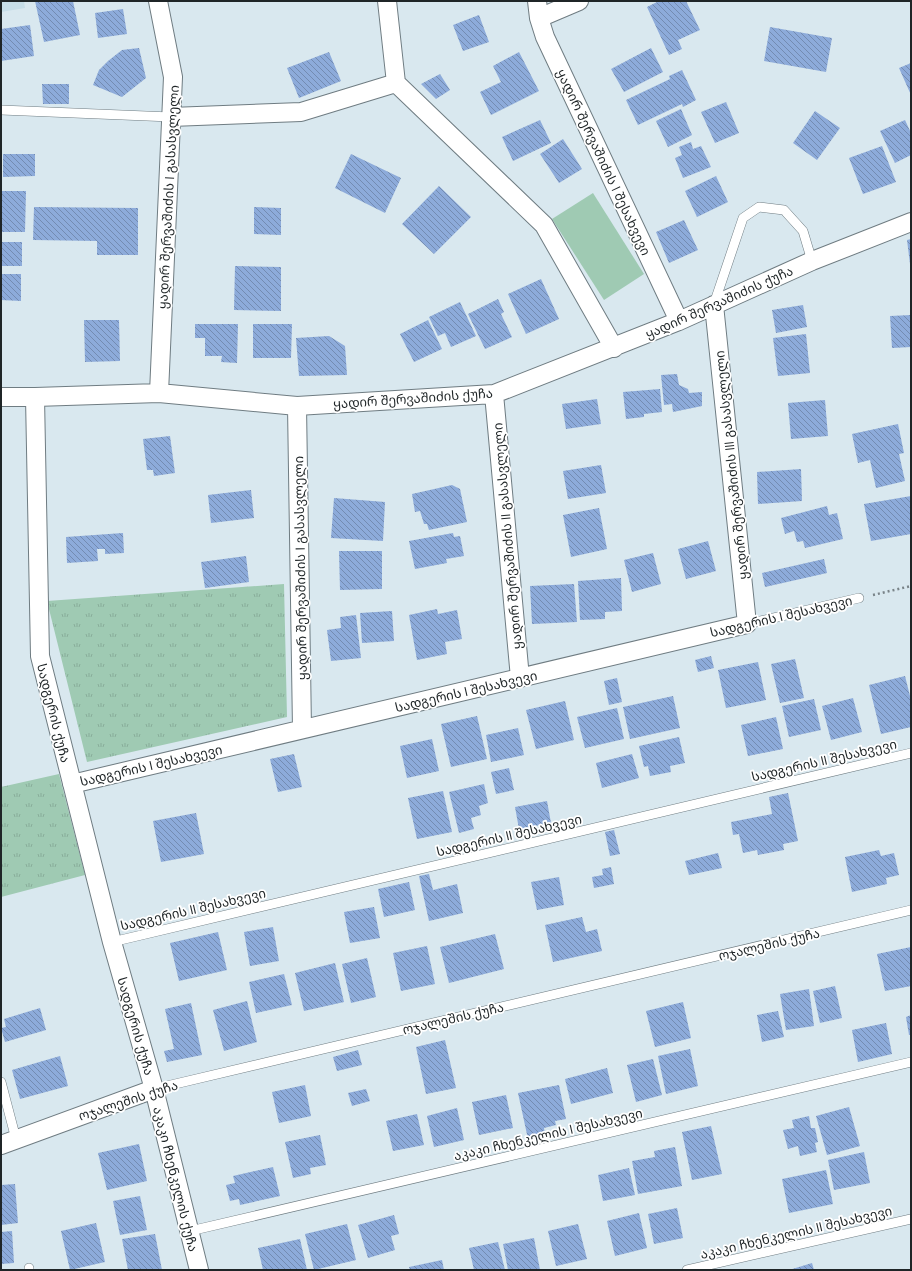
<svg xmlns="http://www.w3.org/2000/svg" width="912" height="1271" font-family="'DM Sans','Noto Sans Georgian',sans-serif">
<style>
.built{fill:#c7dee8}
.grass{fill:url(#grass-tufts)}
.garden{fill:#9fcab3}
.building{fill:url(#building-back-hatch)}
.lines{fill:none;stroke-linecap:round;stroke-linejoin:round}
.service-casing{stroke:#6f7c82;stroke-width:10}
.minor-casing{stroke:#6f7c82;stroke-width:20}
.path{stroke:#798388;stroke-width:2.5;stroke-dasharray:2 3;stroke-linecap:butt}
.service{stroke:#fff;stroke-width:9}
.minor{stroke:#fff;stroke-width:18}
.labels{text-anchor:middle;stroke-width:3.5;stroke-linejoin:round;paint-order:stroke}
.street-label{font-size:13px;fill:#1f2527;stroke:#fff}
</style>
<defs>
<pattern id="grass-tufts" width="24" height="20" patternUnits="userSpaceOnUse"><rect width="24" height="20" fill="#9fcab3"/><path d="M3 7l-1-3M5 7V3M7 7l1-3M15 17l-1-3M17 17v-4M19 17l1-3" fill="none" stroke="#88ad9a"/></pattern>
<pattern id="building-back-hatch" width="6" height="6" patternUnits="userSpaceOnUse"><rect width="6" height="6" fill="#8dabda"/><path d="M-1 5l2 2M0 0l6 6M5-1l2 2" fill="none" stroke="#738bb1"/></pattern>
</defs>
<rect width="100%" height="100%" fill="#d9e8ef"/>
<path class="built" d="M1,1H24L25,8L1,12Z"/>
<path class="grass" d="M284,584L287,717L87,762L47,601Z
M59,774L85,875L1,897V787Z"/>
<path class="garden" d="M593,193L644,274L604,300L552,219Z"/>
<path class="building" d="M35,1H73L80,35L44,42Z
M659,1H686L700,30L678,40L682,49L669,55L647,7Z
M123,9L127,34L98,38L95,13Z
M479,15L489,42L463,51L453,25Z
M30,25L34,56L1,61V29Z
M770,27L832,38L826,72L764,61Z
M139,48L146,78L122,97L93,85L99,70L108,61L122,50Z
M651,48L663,72L624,92L611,69Z
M329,52L341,81L299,98L287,68Z
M519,52L539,91L491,115L480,92L501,82L493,66Z
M911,63V95L899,68Z
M682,70L696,100L683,107L682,104L638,125L626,100L670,79L669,76Z
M440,74L450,90L436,99L421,84Z
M42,84H69V104H43Z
M726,102L739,133L715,143L701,112Z
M681,109L692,135L668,147L656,121Z
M815,111L840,128L817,160L793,143Z
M540,120L551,143L513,161L502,137Z
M905,120L911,133V155L895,163L880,131Z
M563,139L582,169L559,183L540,154Z
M691,142L693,149L701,146L711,167L683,178L675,158L682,155L679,147Z
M882,146L896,182L863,194L849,158Z
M3,154H35V176L3,177Z
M351,154L401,178L385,213L335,188Z
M716,176L728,202L697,217L685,191Z
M439,186L471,217L434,254L402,224Z
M1,191H26L25,232H1Z
M34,207L138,208V255H97V241L33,240Z
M254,207L281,208V235L254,234Z
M684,220L698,250L669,263L656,232Z
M911,239V264H910L907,240Z
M1,242H22V266H1Z
M235,266L281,267V311L234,310Z
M1,274H21V301L1,300Z
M541,279L559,319L526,334L508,294Z
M498,299L504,312L501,314L512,337L485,349L468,314Z
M460,302L476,336L451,347L445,333L438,336L429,317Z
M803,305L807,327L776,333L772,310Z
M911,315V347L892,348L890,316Z
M84,320H119L120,361L85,362Z
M428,320L442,349L414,362L400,334Z
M195,324H238L237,363L221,362L222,356H205V338H195Z
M253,324H292L291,358H253Z
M806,334L810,373L778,376L773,338Z
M329,336L345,346L347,375L299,376L296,338Z
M677,374L679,385L688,389L689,393L702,392V406L673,412L672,404L664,405L661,375Z
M660,389L662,412L644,414V417L626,419L623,392Z
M597,399L601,424L566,429L562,404Z
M825,400L828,436L791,439L788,403Z
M898,424L904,453L899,454L905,481L876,488L870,460L858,463L852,434Z
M170,436L175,473L154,476L153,470H147L143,439Z
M601,465L606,493L568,499L563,471Z
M801,469L802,501L758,504L757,472Z
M452,485L460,489L467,522L429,530L427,524H424L420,511L415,512L412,494Z
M251,490L254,518L211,523L208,495Z
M911,496V534L871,541L864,504Z
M334,498L385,502L383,541L331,538Z
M827,506L829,515L837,513L843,539L805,548L803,541L797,542L794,531L785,534L781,518Z
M599,508L607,549L571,557L563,515Z
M123,533L124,553L105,554V549H97L98,561L67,563L66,537Z
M453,533L454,537L460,536L464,556L446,559L447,563L415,569L409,541Z
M708,541L716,571L686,579L678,549Z
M339,551H382V589L340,590Z
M653,553L661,584L632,592L624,560Z
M246,556L249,582L205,588L201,562Z
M824,559L827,573L765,587L762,573Z
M621,578L622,611L605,612V619L580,620L578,581Z
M574,584L577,622L532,624L530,586Z
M437,609L438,614L457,610L462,639L445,642L447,654L417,660L409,615Z
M392,611L394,641L362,643L360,613Z
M356,615L361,658L331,661L327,630L341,628L340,617Z
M711,656L714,668L698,672L695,660Z
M795,659L804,698L780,703L771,664Z
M758,662L766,700L726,708L718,670Z
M905,676L911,700V727L881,734L869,685Z
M617,678L622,702L609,705L604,681Z
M673,696L680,728L630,739L623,707Z
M853,698L862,732L831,740L822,706Z
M814,699L821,730L789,737L782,706Z
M565,701L574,740L536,749L526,710Z
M617,708L624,739L585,748L577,717Z
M477,716L487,759L451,767L441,724Z
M776,717L783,749L748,756L741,725Z
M518,728L524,755L491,762L486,735Z
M679,737L685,763L670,766L671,772L650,776L648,766L644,767L639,746Z
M432,739L439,771L407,778L400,746Z
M294,754L302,787L278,792L270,759Z
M632,754L639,778L602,788L596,763Z
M509,768L514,790L496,794L491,772Z
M484,784L488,803L479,806L481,815L471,818L474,829L459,833L449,792Z
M443,791L452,832L417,839L408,798Z
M788,793L798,841L783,844L784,850L758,855L757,850L743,853L739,834L733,835L731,822L772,814L769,797Z
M547,801L551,823L519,829L515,807Z
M196,813L204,854L161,862L153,821Z
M614,830L620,854L610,856L605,832Z
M879,850L881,856L894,853L899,875L886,878L887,884L852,892L845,857Z
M718,853L722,868L689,875L685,861Z
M611,867L614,884L594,888L592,877L603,875L602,869Z
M429,874L433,890L457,884L463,913L429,921L419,876Z
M559,877L564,905L537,910L531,882Z
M409,882L415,910L384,917L378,889Z
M374,907L380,938L350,943L344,912Z
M582,917L586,932L597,929L602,951L553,962L545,925Z
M273,927L279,961L250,966L244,932Z
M218,932L227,970L179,981L170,943Z
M495,934L504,969L449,983L440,947Z
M427,946L435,984L401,991L393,953Z
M911,947V986L885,991L877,954Z
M367,958L376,997L351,1003L342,964Z
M335,963L344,1002L304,1011L295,973Z
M284,974L292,1005L256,1013L249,982Z
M835,986L842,1018L820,1023L813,991Z
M809,989L814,1026L786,1030L780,994Z
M247,1001L257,1042L224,1051L213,1010Z
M683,1002L691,1038L655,1047L646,1011Z
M191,1003L202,1055L167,1062L164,1051L174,1049L165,1009Z
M40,1008L46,1030L5,1042L1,1028L6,1027L4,1019Z
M778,1011L784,1037L762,1042L757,1015Z
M911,1015V1035H909L906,1017Z
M886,1023L892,1054L858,1062L852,1030Z
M445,1040L456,1088L426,1094L416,1047Z
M690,1049L698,1086L666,1094L658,1056Z
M358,1050L362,1065L337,1071L333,1057Z
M60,1056L68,1086L20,1099L12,1070Z
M653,1059L662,1095L636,1102L627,1065Z
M607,1068L613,1093L571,1104L565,1079Z
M305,1085L311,1116L279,1123L272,1092Z
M559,1085L566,1119L555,1121L556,1125L544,1128L545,1135L528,1139L518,1093Z
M366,1089L370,1101L352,1106L348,1093Z
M506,1095L513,1128L479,1135L472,1102Z
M849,1107L860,1146L827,1155L816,1116Z
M457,1108L464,1140L434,1147L427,1116Z
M417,1114L424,1145L393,1151L386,1121Z
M809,1116L811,1128H815L818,1142L815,1143L817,1152L800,1156L798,1146L788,1149L783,1130L794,1128L792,1120Z
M711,1126L722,1174L692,1180L682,1132Z
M320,1135L326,1165L310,1168L311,1174L293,1178L285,1142Z
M139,1144L147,1181L107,1190L98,1153Z
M675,1147L682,1186L638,1194L632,1161L655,1157L654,1151Z
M864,1152L870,1183L834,1190L828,1160Z
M273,1167L280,1196L240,1205L239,1199L230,1201L226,1185L235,1183L233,1176Z
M629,1168L635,1195L603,1201L598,1175Z
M826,1170L833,1204L789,1213L782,1179Z
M15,1184L18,1223L1,1225V1185Z
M140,1196L147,1230L120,1235L113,1201Z
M677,1208L683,1238L654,1244L648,1214Z
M639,1213L647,1248L615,1256L607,1221Z
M394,1215L399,1234L391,1236L395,1250L368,1258L358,1225Z
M96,1223L105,1262L70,1270L61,1231Z
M347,1224L356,1260L314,1270L305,1234Z
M578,1224L587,1259L556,1266L548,1231Z
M12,1231L14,1263L1,1264V1232Z
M155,1234L162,1270H128L122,1239Z
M534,1238L540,1270H508L503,1244Z
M300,1239L307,1270H263L258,1248Z
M498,1242L505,1270H474L469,1248Z
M442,1260L444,1270H410L409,1267Z
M812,1263L814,1270H789Z"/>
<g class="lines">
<g class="service-casing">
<path id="service" d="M1,110L171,117
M714,304L743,218L759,207L784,210L803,231L812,261
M747,624L859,598
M112,942L911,753
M1,1082L16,1139
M154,1089L911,910
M190,1231L911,1062
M29,1268V1270
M687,1270L911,1219"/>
</g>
<g class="minor-casing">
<path id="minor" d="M158,1L173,77L159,393
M387,1L396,83L544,225L614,348
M537,1L539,18L545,37L679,321
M539,18L579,1
M171,117L301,112L396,83
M494,394L520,678
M1,397H35L159,393L297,406L494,394L679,321L812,261L911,222
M35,397L40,656L112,942L154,1089L199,1270
M297,406L302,729
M72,784L747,624L714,305
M1,1145L154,1089"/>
</g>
<path class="path" d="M873,595L911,586"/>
<use href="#service" class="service"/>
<use href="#minor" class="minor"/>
</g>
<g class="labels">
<g class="street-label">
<text transform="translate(604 162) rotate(65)" y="5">ყადირ შერვაშიძის I შესახვევი</text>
<text transform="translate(168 197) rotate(-87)" y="5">ყადირ შერვაშიძის I გასასვლელი</text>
<text transform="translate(719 302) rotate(-24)" y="5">ყადირ შერვაშიძის ქუჩა</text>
<text transform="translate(413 398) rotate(-4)" y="5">ყადირ შერვაშიძის ქუჩა</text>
<text transform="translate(731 465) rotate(-96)" y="5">ყადირ შერვაშიძის III გასასვლელი</text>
<text transform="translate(507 536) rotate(-95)" y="5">ყადირ შერვაშიძის II გასასვლელი</text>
<text transform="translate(300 568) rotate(-91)" y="5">ყადირ შერვაშიძის I გასასვლელი</text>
<text transform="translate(781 616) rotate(-13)" y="5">სადგერის I შესახვევი</text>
<text transform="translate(466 691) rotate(-13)" y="5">სადგერის I შესახვევი</text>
<text transform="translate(54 713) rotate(76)" y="5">სადგერის ქუჩა</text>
<text transform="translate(824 760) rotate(-13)" y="5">სადგერის II შესახვევი</text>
<text transform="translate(151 765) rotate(-13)" y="5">სადგერის I შესახვევი</text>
<text transform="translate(509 835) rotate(-13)" y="5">სადგერის II შესახვევი</text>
<text transform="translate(193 909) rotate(-13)" y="5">სადგერის II შესახვევი</text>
<text transform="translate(769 944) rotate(-13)" y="5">ოჯალეშის ქუჩა</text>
<text transform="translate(453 1018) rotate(-13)" y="5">ოჯალეშის ქუჩა</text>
<text transform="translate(136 1026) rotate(74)" y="5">სადგერის ქუჩა</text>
<text transform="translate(128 1100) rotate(-18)" y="5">ოჯალეშის ქუჩა</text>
<text transform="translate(548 1134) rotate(-13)" y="5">აკაკი ჩხენკელის I შესახვევი</text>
<text transform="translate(176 1179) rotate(76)" y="5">აკაკი ჩხენკელის ქუჩა</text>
<text transform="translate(796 1232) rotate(-13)" y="5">აკაკი ჩხენკელის II შესახვევი</text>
</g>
</g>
<rect width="912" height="1271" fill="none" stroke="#1f2527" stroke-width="4"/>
</svg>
